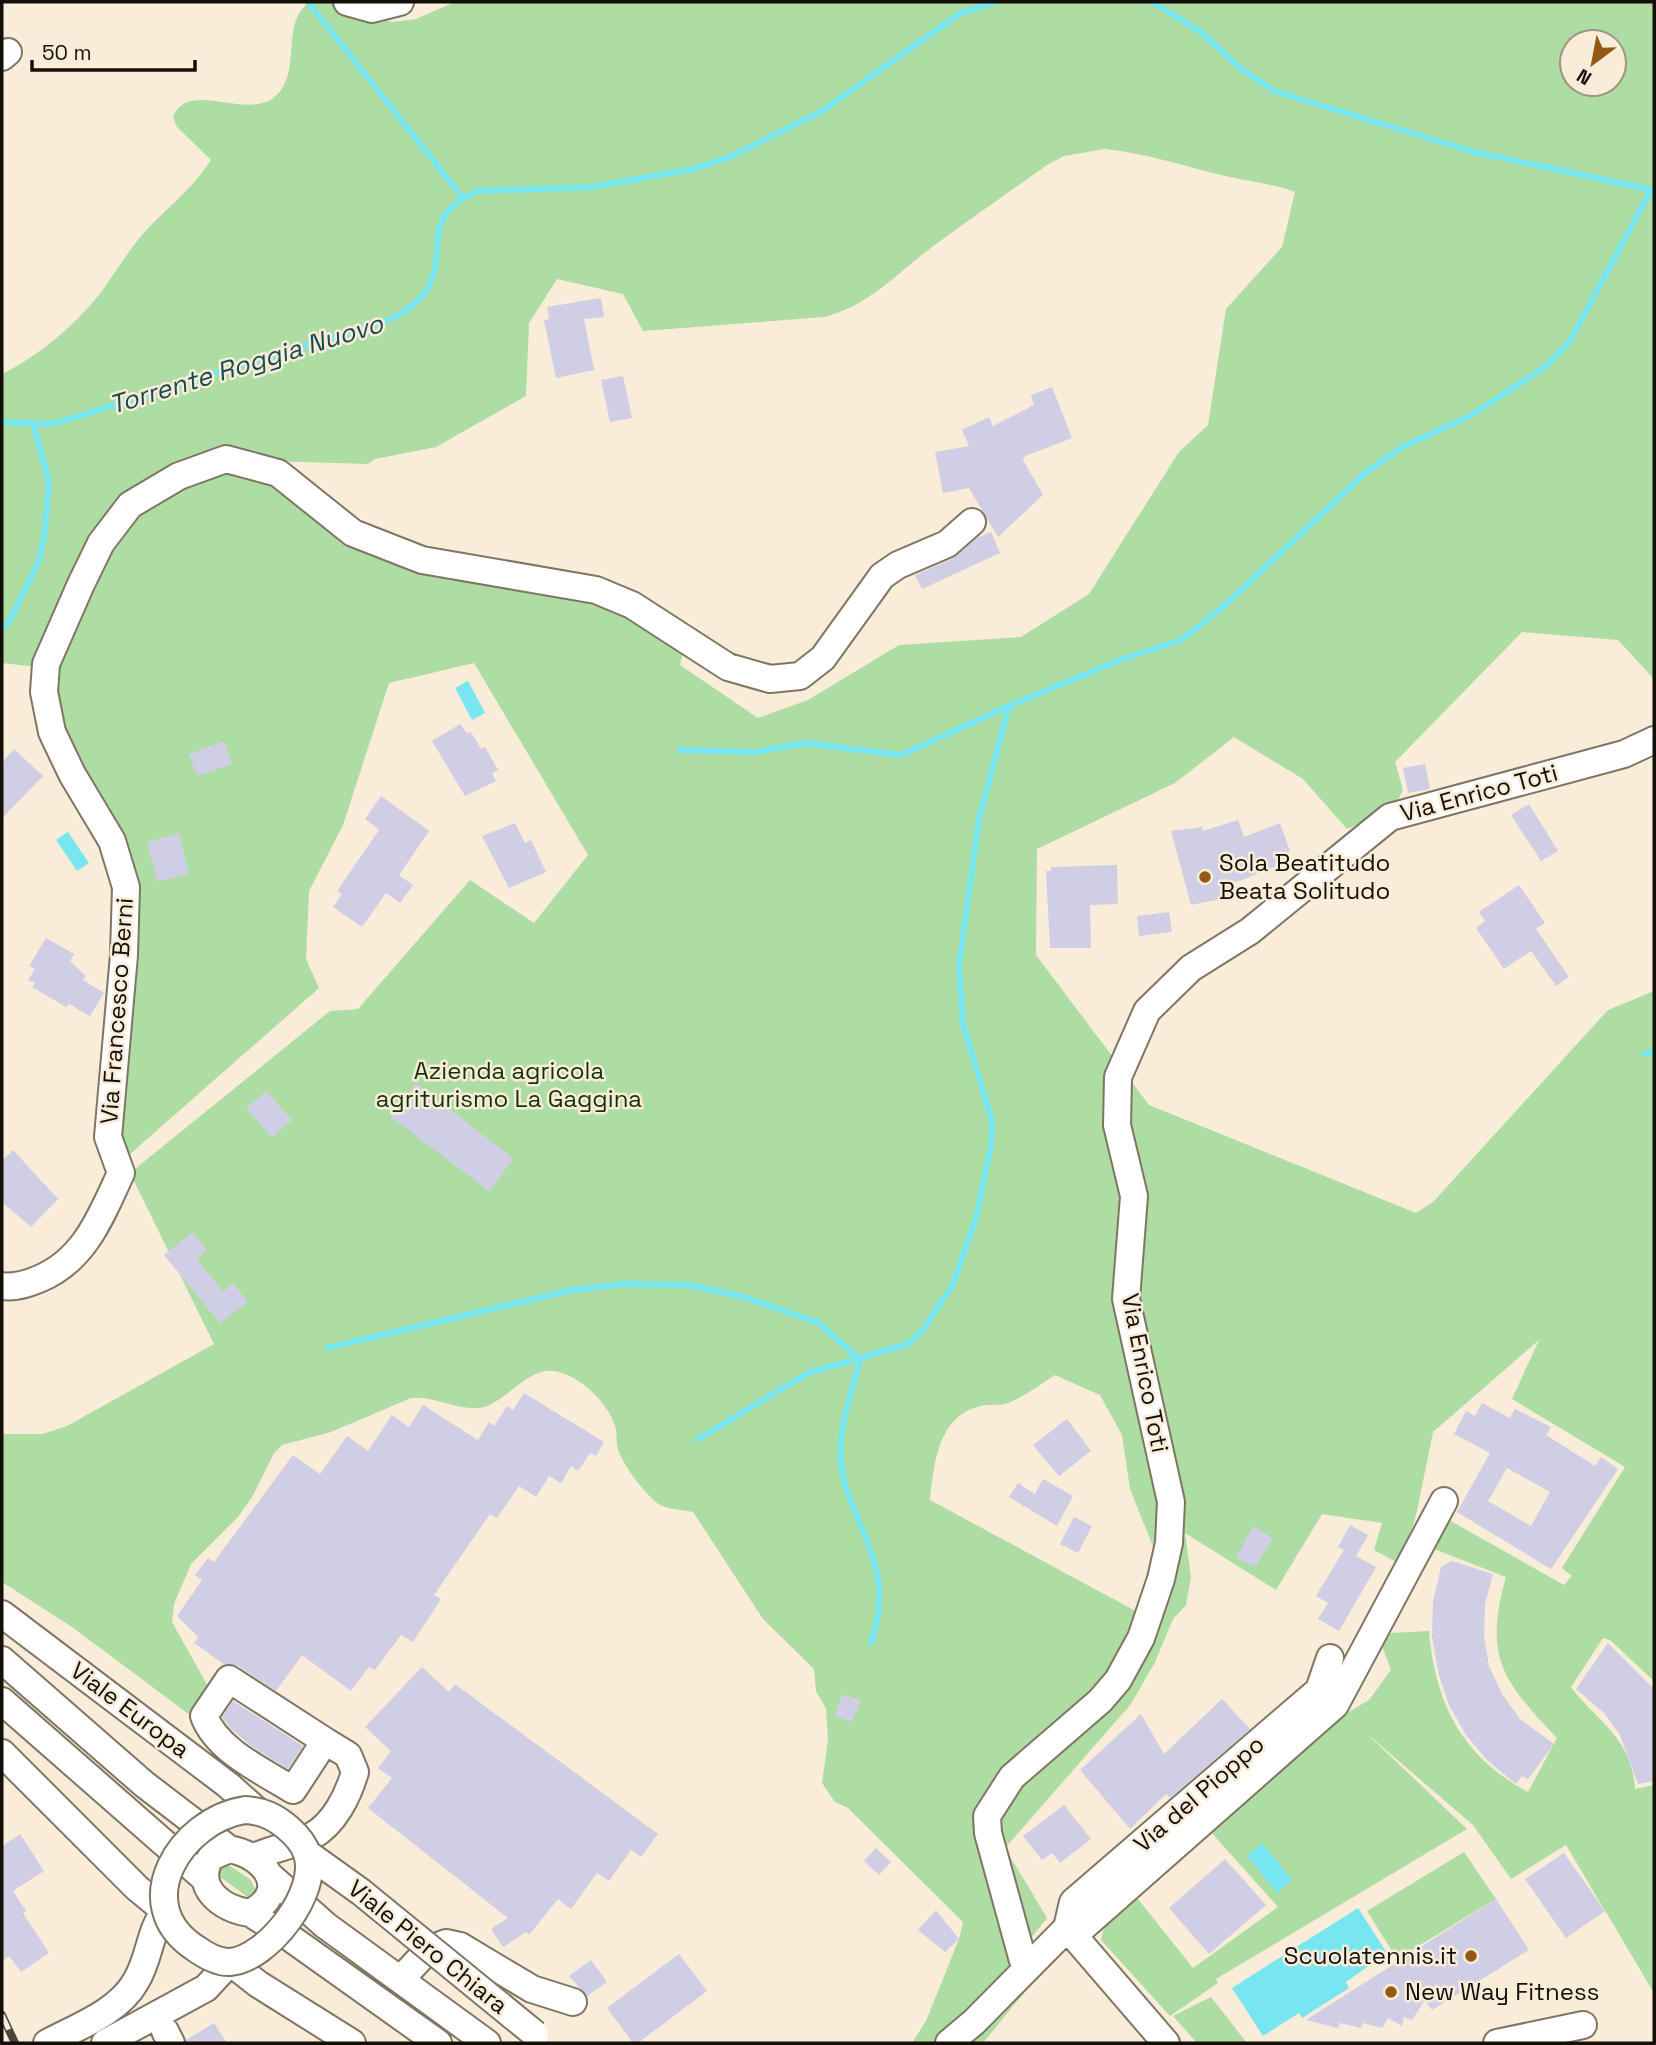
<svg xmlns="http://www.w3.org/2000/svg" width="1656" height="2045" font-family="'Space Grotesk',sans-serif">
<style>
.green{fill:#addda2;fill-rule:evenodd}
.water{fill:#78e6f0}
.lines{fill:none;stroke-linecap:round;stroke-linejoin:round}
.stream{stroke:#78e6f0;stroke-width:6}
.building{fill:#d0cee4;fill-rule:evenodd}
.minor-casing{stroke:#807563;stroke-width:30}
.minor{stroke:#fff;stroke-width:26}
.rail-casing{stroke:#4b453b;stroke-width:8}
.rail{stroke:#f9ecd8;stroke-width:5;stroke-dasharray:16;stroke-linecap:butt}
.minor-bridge-casing{stroke:#807563;stroke-width:30;stroke-linecap:butt}
.minor-bridge{stroke:#fff;stroke-width:26}
.poi-dot{fill:#935917;stroke:#f9ecd8;stroke-width:2.5}
.labels{text-anchor:middle;stroke-width:5;stroke-linejoin:round;paint-order:stroke}
.street-label{font-size:24px;fill:#141009;stroke:#f9ecd8}
.poi-label{font-size:24px;fill:#141009;stroke:#f9ecd8;text-anchor:start}
.park-label{font-size:24px;fill:#133409;stroke:#f9ecd8}
.water-label{font-size:26px;font-style:italic;fill:#194a4f;stroke:#f9ecd8}
</style>
<rect width="100%" height="100%" fill="#f9ecd8"/>
<path class="green" d="M310,2H336L375,19L393,22L416,19L455,2H1654V679L1618,640L1522,632L1395,762L1403,790L1393,811L1347,829L1303,779L1234,737L1175,783L1037,849L1036,955L1149,1105L1416,1213L1433,1202L1608,1010L1654,991V1681L1610,1640L1603,1638L1571,1687C1597,1722 1632,1737 1635,1789L1654,1785V1993L1566,1845L1511,1879L1473,1825L1365,1732L1467,1829L1216,1979L1218,1983L1170,2016L1101,1940L1106,1919L1134,1894L1193,1968L1278,1907L1209,1830L1345,1714L1369,1700L1391,1670L1382,1646L1391,1633L1429,1631C1435,1703 1462,1757 1528,1792L1557,1738C1503,1681 1483,1657 1506,1577L1434,1549L1447,1519L1564,1585L1572,1576L1562,1568L1625,1467L1512,1399L1539,1340L1433,1432L1417,1511L1407,1547L1398,1563L1374,1550L1382,1523L1322,1514L1276,1590L1185,1533L1191,1577L1186,1605L1173,1619L1155,1662L1131,1704L1005,1848L1047,1918L1011,1963L1026,1990L983,2043H912L926,2021L959,1939L963,1922L848,1808L835,1802L822,1783L828,1740L826,1709L816,1691L814,1669L763,1619L693,1512C683,1510 665,1509 657,1503C643,1491 626,1469 619,1452C615,1443 618,1434 615,1426C608,1402 579,1375 554,1371C527,1368 509,1399 484,1407C462,1413 435,1395 411,1398L331,1432L282,1445L274,1453L252,1497L238,1517L191,1564L174,1604L172,1622L210,1690L194,1718L72,1627L2,1582V1434H43L67,1426L214,1344L130,1173L330,1011L358,1009L470,880L534,923L588,855L474,663L389,683L343,825L309,891L306,959L319,988L129,1155L116,1150L129,886L57,732L38,667L2,663V374C37,357 73,327 98,296C113,277 126,254 142,235C165,209 192,190 211,160L177,127L173,117C187,80 243,118 272,99C305,76 278,23 310,2ZM1572,42H1614V84H1572ZM1105,149C1147,153 1186,167 1226,176C1250,182 1272,183 1295,192L1282,247L1226,309L1208,425L1179,452L1089,594L1021,637L899,645L808,700L758,718L680,665L684,647L600,597L353,540L276,479L270,461L368,464L375,459L436,447L526,396L529,323L557,279L623,294L643,331L824,317C869,306 896,274 932,247C970,219 1009,192 1047,165L1064,156ZM1055,1375L1100,1395L1122,1435L1130,1489L1158,1559L1143,1615L930,1500C934,1464 938,1415 981,1406C989,1404 1000,1406 1008,1403C1024,1397 1041,1384 1055,1375Z
M1464,1852L1496,1899L1397,1959L1367,1911Z
M227,1864L251,1880L257,1894L249,1898L220,1877L219,1867Z
M1211,1997L1247,2043H1197L1173,2016Z"/>
<path class="water" d="M468,681L485,713L472,720L455,688Z
M68,832L89,863L77,871L56,840Z
M1262,1843L1292,1880L1277,1893L1247,1856Z
M1358,1908L1387,1953L1346,1982L1349,1988L1302,2018L1299,2013L1263,2036L1232,1988Z"/>
<g class="lines">
<path class="stream" d="M308,2L463,198
M1152,2L1201,32L1240,68L1274,91L1474,152L1653,190
M2,422L53,424L394,318C403,311 418,303 424,294C453,251 414,219 478,191L591,187L694,169L730,157L822,111L959,14L995,2
M2,628L9,622L39,561L44,537L49,482L33,423
M680,750L756,752L805,743L901,755L1009,706L1120,660L1181,640L1224,606L1365,473L1404,446L1470,416L1545,367L1570,341L1651,190
M1644,1054L1654,1052
M327,1348L572,1290L624,1284L688,1285L741,1296L819,1323L860,1360C852,1392 838,1427 841,1461C844,1501 870,1535 877,1574C882,1596 878,1622 871,1643
M698,1439L808,1373L908,1344L923,1330L953,1284L976,1218L991,1145L992,1121L963,1024L959,966L979,819L1009,706"/>
</g>
<path class="building" d="M601,298L604,317L584,319L594,370L556,378L544,320L549,319L547,307Z
M623,376L632,418L610,422L601,380Z
M1052,387L1072,438L1025,456L1023,460L1043,495L998,537L969,488L943,493L935,452L969,446L962,430L989,417L993,426L1034,405L1031,395Z
M991,532L1000,553L922,589L915,575L954,558L977,538Z
M460,724L467,733L471,732L481,749L485,747L498,770L492,773L496,781L465,796L432,741Z
M224,741L232,764L197,776L189,754Z
M14,749L43,776L2,818V762Z
M1425,764L1430,789L1408,793L1403,768Z
M381,796L429,831L399,875L413,885L400,903L386,893L362,927L333,907L342,894L337,891L379,830L365,819Z
M1529,804L1558,851L1541,861L1511,815Z
M1238,820L1244,837L1280,823L1290,851L1286,853L1290,861L1231,884L1235,896L1191,905L1171,831L1202,827L1203,831Z
M515,823L525,843L531,840L546,872L509,888L482,836Z
M179,833L189,874L157,882L147,842Z
M1117,865L1118,904L1090,905L1091,948H1050L1046,871H1051V867Z
M1519,885L1545,923L1536,929L1569,977L1556,986L1531,951L1504,969L1476,928L1485,921L1479,912Z
M1169,912L1172,932L1139,936L1137,916Z
M46,938L74,954L70,961L86,976L83,980L104,993L90,1016L69,1004L66,1007L32,987L35,983L28,980L35,969L29,966Z
M416,1083L514,1159L489,1191L391,1117Z
M266,1091L292,1120L272,1138L246,1108Z
M13,1150L58,1199L31,1227L2,1202V1161Z
M192,1232L207,1250L197,1259L223,1292L233,1283L248,1302L220,1323L164,1255Z
M524,1393L604,1442L596,1456L590,1453L578,1471L571,1466L561,1483L549,1476L536,1497L519,1486L497,1518L490,1514L434,1595L441,1599L413,1642L401,1635L375,1670L369,1667L351,1691L302,1655L276,1691L238,1666L224,1664L194,1643L198,1637L177,1616L202,1580L195,1575L208,1558L214,1562L293,1455L320,1474L347,1436L368,1451L392,1415L409,1427L423,1405L478,1440L489,1422L494,1426L507,1406L513,1410Z
M1482,1403L1510,1418L1515,1409L1551,1427L1546,1435L1595,1466L1601,1457L1618,1469L1551,1569L1457,1512L1490,1453L1454,1434L1466,1411L1475,1416ZM1507,1468L1550,1492L1531,1526L1488,1501Z
M1067,1419L1091,1451L1059,1476L1033,1445Z
M1043,1479L1073,1496L1057,1526L1009,1497L1018,1483L1035,1494Z
M1074,1517L1092,1526L1078,1553L1060,1544Z
M1350,1525L1368,1535L1356,1556L1376,1567L1339,1631L1318,1619L1328,1603L1316,1596L1344,1550L1338,1547Z
M1253,1526L1273,1538L1255,1567L1236,1558Z
M1452,1561L1493,1574L1485,1604L1484,1636L1489,1666L1502,1694L1520,1719L1554,1744L1528,1779L1522,1776L1516,1784L1487,1760L1466,1735L1449,1705L1438,1672L1432,1636L1433,1601L1441,1567Z
M1608,1643L1654,1689V1781L1638,1784L1620,1735L1604,1713L1576,1689Z
M422,1667L449,1692L455,1684L658,1834L641,1857L631,1850L609,1881L597,1873L571,1909L558,1899L529,1935L526,1932L503,1947L491,1929L508,1918L368,1808L392,1778L378,1768L391,1751L365,1727Z
M843,1694L861,1701L852,1722L834,1715Z
M1222,1699L1250,1729L1170,1798L1166,1794L1130,1829L1080,1770L1141,1714L1164,1754Z
M233,1701L303,1746L288,1769L251,1746L231,1729L222,1717Z
M1064,1805L1091,1839L1060,1863L1052,1853L1042,1860L1023,1836Z
M20,1834L44,1871L13,1891L26,1911L23,1913L49,1953L21,1972L9,1956L2,1961V1846Z
M876,1848L891,1862L879,1875L864,1861Z
M1564,1853L1605,1911L1566,1938L1525,1879Z
M1225,1859L1266,1905L1209,1954L1169,1908Z
M1496,1899L1529,1950L1432,2010L1425,2000L1412,2020L1404,2017L1402,2026L1388,2018L1382,2028L1363,2023L1361,2028L1340,2023L1338,2028L1306,2020Z
M936,1910L959,1939L945,1952L918,1930Z
M679,1954L707,1991L638,2043H633L607,2008Z
M591,1960L607,1982L587,1996L569,1976Z
M214,2023L227,2043H187L186,2040Z"/>
<g class="lines">
<g class="minor-casing">
<path id="minor" d="M347,2L372,9L400,2
M2,57L8,52
M2,1286C15,1288 27,1284 39,1279C85,1260 101,1216 121,1173L108,1137L124,955L126,887L112,841L72,774L52,732L44,692L46,664L81,584L101,543L130,505L179,476L226,459L278,473L353,533L422,560L596,590L632,605L728,667L770,679L800,676L823,658L882,576L898,565L947,544L972,522
M2,1614L228,1785L256,1810
M2,1660L144,1784L229,1849
M229,1679L325,1741L293,1790C263,1771 217,1751 204,1716Z
M2,1701L204,1878
M2,1753L137,1888L165,1911C149,1932 150,1958 136,1981C119,2012 77,2027 47,2043
M229,1849C265,1855 292,1891 250,1913C222,1910 192,1886 211,1857Z
M254,1857C271,1849 299,1844 312,1836C334,1824 348,1796 355,1772L348,1755L325,1741
M269,1875L325,1925L487,2043
M250,1913L289,1937L438,2043
M1067,1928L1073,1902L1319,1690L1330,1658
M1067,1928L1166,2043
M1025,1968L988,1833L987,1816L1012,1777L1100,1701L1118,1680L1141,1638L1161,1579L1169,1543L1171,1502L1126,1299L1134,1196L1117,1125L1118,1077L1147,1011L1191,968L1250,931L1390,817L1624,754L1654,740
M401,1979L428,1950L446,1943L460,1946L532,1989L573,2002
M165,2031L171,2043
M105,2043L206,1988L230,1962L258,1984L352,2043
M949,2043L974,2022L1067,1928H1082L1335,1705L1444,1501
M1497,2043L1583,2025"/>
</g>
<use href="#minor" class="minor"/>
<g class="rail-casing">
<path id="rail" d="M2,2015L15,2043"/>
</g>
<use href="#rail" class="rail"/>
<g class="minor-bridge-casing">
<path id="minor-bridge" d="M245,1810C263,1811 275,1817 288,1828C296,1835 304,1843 307,1854C320,1891 268,1959 230,1962C218,1963 205,1955 195,1948C128,1904 181,1820 245,1810Z
M308,1854L361,1892L535,2034"/>
</g>
<use href="#minor-bridge" class="minor-bridge"/>
</g>
<g class="poi-dot">
<circle cx="1205" cy="877" r="7"/>
<circle cx="1471" cy="1956" r="7"/>
<circle cx="1391" cy="1992" r="7"/>
</g>
<g class="labels">
<g class="street-label">
<text transform="translate(1479 793) rotate(-15)" y="8">Via Enrico Toti</text>
<text transform="translate(117 1011) rotate(-86)" y="8">Via Francesco Berni</text>
<text transform="translate(1145 1373) rotate(79)" y="8">Via Enrico Toti</text>
<text transform="translate(130 1710) rotate(37)" y="8">Viale Europa</text>
<text transform="translate(1199 1794) rotate(-41)" y="8">Via del Pioppo</text>
<text transform="translate(428 1947) rotate(39)" y="8">Viale Piero Chiara</text>
</g>
<g class="poi-label">
<text x="1219" y="871">Sola Beatitudo<tspan x="1219" dy="28">Beata Solitudo</tspan></text>
<text x="1457" y="1964" text-anchor="end">Scuolatennis.it</text>
<text x="1405" y="2000">New Way Fitness</text>
</g>
<g class="park-label">
<text x="509" y="1079">Azienda agricola<tspan x="509" dy="28">agriturismo La Gaggina</tspan></text>
</g>
<g class="water-label">
<text transform="translate(246 364) rotate(-17)" y="9">Torrente Roggia Nuovo</text>
</g>
</g>
<rect width="1656" height="2045" fill="none" stroke="#141009" stroke-width="7"/>
<g transform="translate(1593 63) rotate(212)"><circle r="33" fill="#f9ecd8" stroke="#9d9485" stroke-width="2"/>
<path d="M0-5L12 26L0 18L-12 26Z" fill="#935917"/>
<text y="-10" font-size="19" font-weight="bold" text-anchor="middle" fill="#141009">N</text>
</g>
<path d="M32 60v10h163v-10" fill="none" stroke="#141009" stroke-width="3.5"/>
<text x="42" y="60" font-size="21" fill="#141009" stroke="#f9ecd8" stroke-width="5" paint-order="stroke">50 m</text>
</svg>
